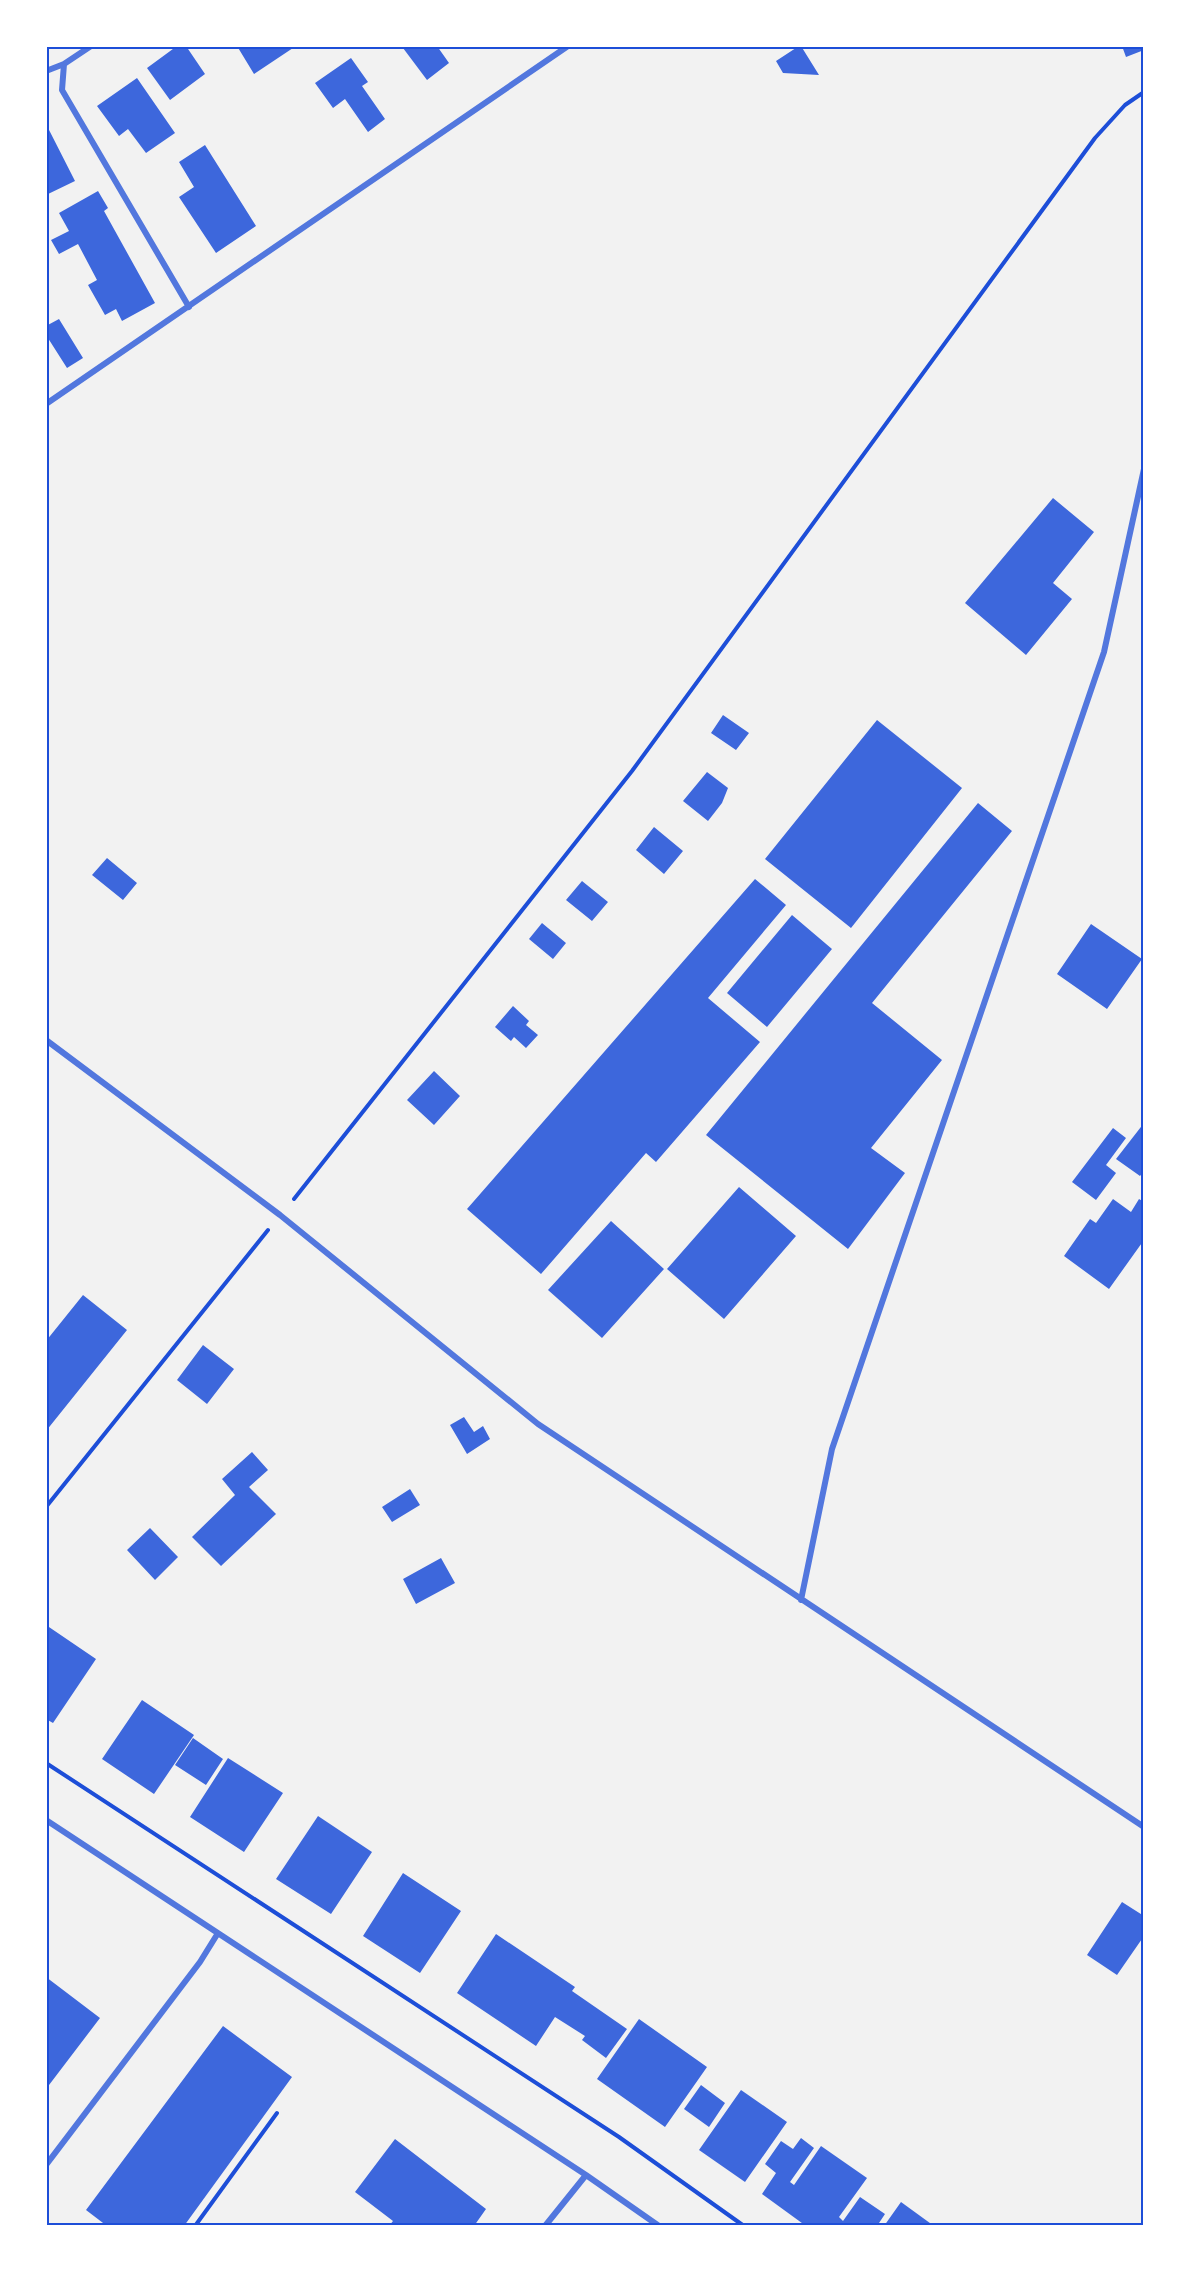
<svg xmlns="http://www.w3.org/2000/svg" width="1190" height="2272" font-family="'Roboto Condensed',sans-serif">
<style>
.building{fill:#3d67dc}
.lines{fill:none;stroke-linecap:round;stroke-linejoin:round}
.path{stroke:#1d4ed8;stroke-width:4}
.minor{stroke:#5277de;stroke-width:6}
.neatline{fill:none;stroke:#1d4ed8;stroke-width:2}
</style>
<rect width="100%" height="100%" fill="#f2f2f2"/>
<path class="building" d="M177,46H186L205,74L170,100L147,68Z
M237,46H296L254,74Z
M405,46H437L449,63L427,80L403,48Z
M799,46H801L819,75L783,73L776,61Z
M1122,46H1144V50L1126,57Z
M351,58L368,82L362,86L385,119L368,132L345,99L333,108L315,83Z
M137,78L175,133L146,153L128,129L119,136L97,106Z
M46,124L75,181L46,195Z
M205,145L256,226L216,253L179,197L194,187L179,162Z
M98,191L108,208L104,211L155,303L122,321L116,309L105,315L88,285L97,280L78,244L59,254L51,240L69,231L59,213Z
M59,319L83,358L67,368L46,335V326Z
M1053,498L1094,532L1053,583L1072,599L1026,655L965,603Z
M723,715L749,733L736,750L711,733Z
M877,720L962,788L851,928L765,859Z
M707,772L728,788L722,803L708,821L683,801Z
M978,803L1012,831L872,1003L942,1060L871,1148L905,1173L848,1249L706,1135Z
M654,827L683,851L664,874L636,850Z
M107,858L137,883L123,900L92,875Z
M755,879L786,905L708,998L760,1042L656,1162L646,1153L541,1274L467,1209Z
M582,881L608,902L592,921L566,900Z
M792,915L832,949L767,1027L727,993Z
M542,923L566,943L553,959L529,939Z
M1091,924L1142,959L1107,1009L1057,974Z
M513,1006L529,1021L526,1025L538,1035L526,1048L514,1037L511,1041L495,1027Z
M434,1071L460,1096L434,1125L407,1100Z
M1144,1123V1171L1140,1176L1116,1159Z
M1113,1128L1126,1138L1106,1165L1116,1173L1096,1200L1072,1182Z
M739,1187L796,1236L724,1319L667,1269Z
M1113,1199L1131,1212L1139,1199L1144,1202V1240L1109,1289L1064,1256L1090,1219L1096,1223Z
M611,1221L664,1269L602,1338L548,1290Z
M83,1295L127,1330L46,1431V1341Z
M203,1345L234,1369L207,1404L177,1380Z
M464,1417L474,1432L483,1426L490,1439L467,1454L450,1425Z
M252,1452L268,1470L249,1487L276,1514L221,1566L192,1537L235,1495L222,1479Z
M410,1489L420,1505L392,1522L382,1507Z
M150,1528L178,1557L155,1580L127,1550Z
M441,1558L455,1583L416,1604L403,1579Z
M46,1625L96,1659L53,1723L46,1719Z
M142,1700L194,1735L154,1794L102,1759Z
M193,1738L223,1759L206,1785L175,1765Z
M228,1758L283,1793L244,1852L190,1817Z
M318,1816L372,1852L331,1914L276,1879Z
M403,1873L461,1911L420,1973L363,1936Z
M1122,1902L1144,1916V1936L1117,1975L1087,1955Z
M496,1934L575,1987L572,1991L627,2029L606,2058L582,2040L585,2036L555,2017L536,2046L457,1993Z
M46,1977L100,2018L46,2089Z
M639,2019L707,2067L665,2127L597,2079Z
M223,2026L292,2077L184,2226H107L86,2210Z
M701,2085L725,2103L709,2127L684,2109Z
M741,2090L787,2122L745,2182L699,2150Z
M801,2138L814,2148L790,2182L794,2185L821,2146L867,2178L839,2217L843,2221L860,2197L885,2214L877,2226H806L762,2194L776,2173L765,2164L781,2141L793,2149Z
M395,2139L486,2209L474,2226H389L393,2221L355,2192Z
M901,2202L934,2226H884Z"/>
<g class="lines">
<path class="path" d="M294,1199L632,771L1095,138L1125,105L1144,92
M46,1507L268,1230
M46,1763L619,2137L744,2226
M46,2224L49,2226
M195,2226L277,2113"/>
<path class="minor" d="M64,64L91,46
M46,71L64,64L62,90L189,307
M46,404L568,46
M46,1040L280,1215L538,1424L1144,1827
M801,1600L832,1449L1104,652L1144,469
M46,1820L586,2175L659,2226
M46,2165L200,1962L218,1933
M545,2226L586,2175"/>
</g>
<rect width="1190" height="2272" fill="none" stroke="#ffffff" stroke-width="96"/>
<rect x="48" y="48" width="1094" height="2176" class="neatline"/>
</svg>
